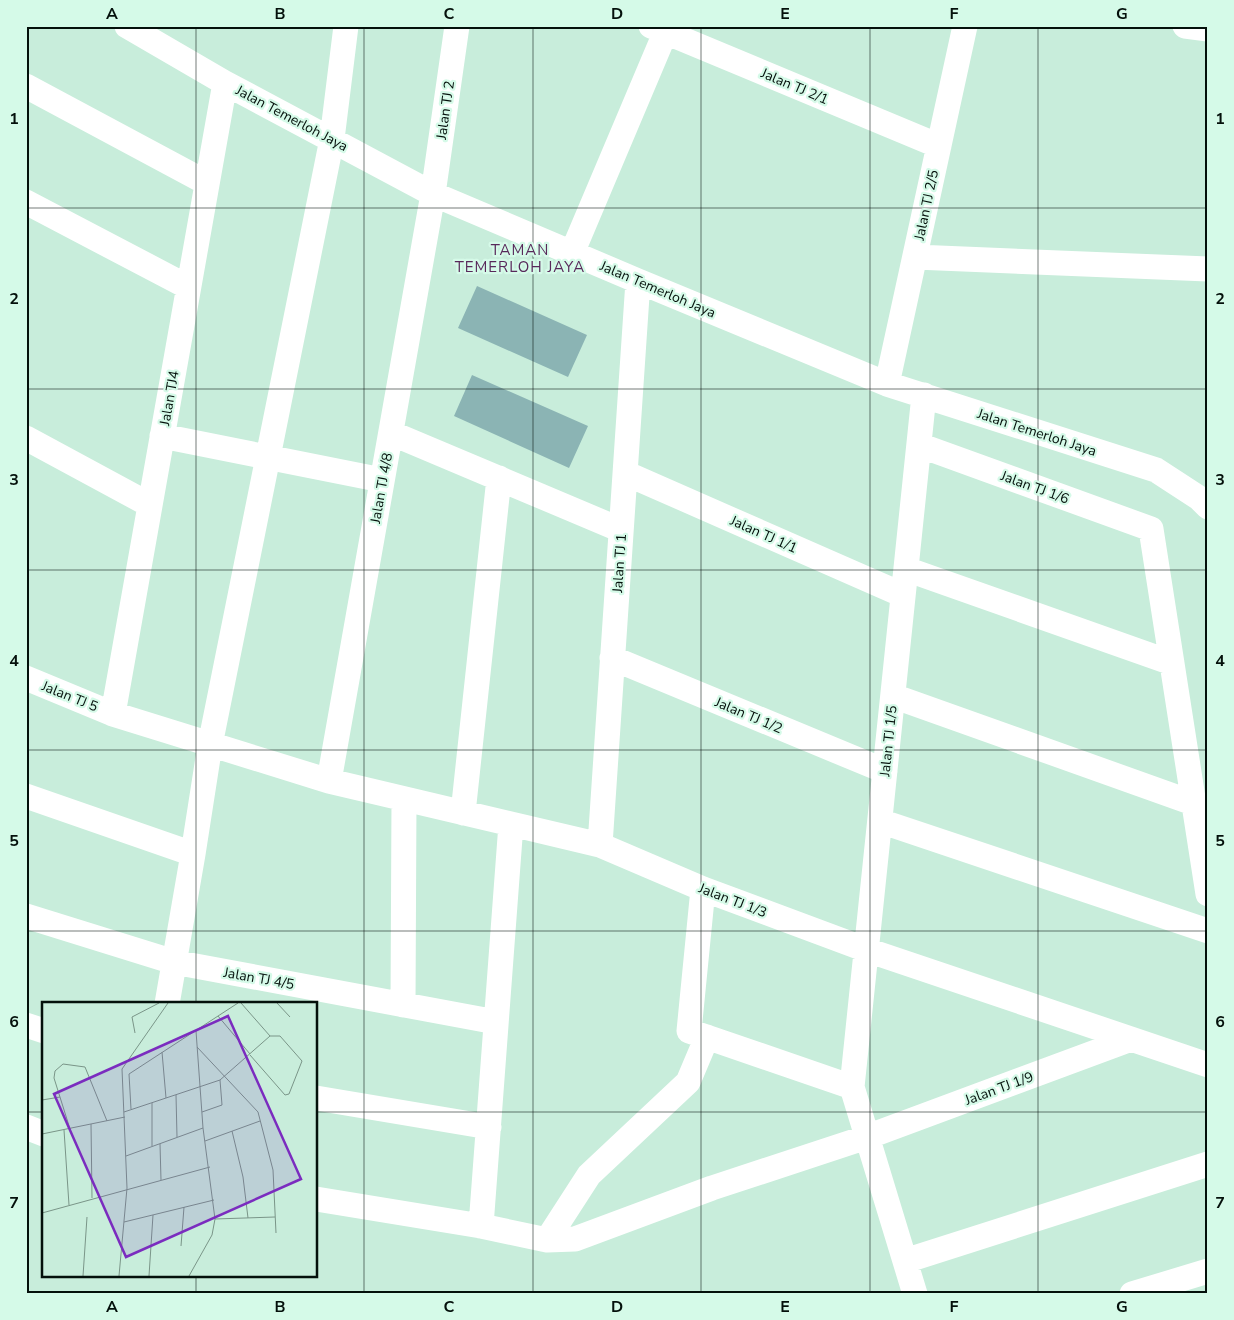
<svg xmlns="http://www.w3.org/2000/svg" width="1234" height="1320" font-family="'Nunito Sans',sans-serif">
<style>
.building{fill:#8bb4b4}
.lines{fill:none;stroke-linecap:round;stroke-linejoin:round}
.minor{stroke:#fff;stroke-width:25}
.grid{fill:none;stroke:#04100b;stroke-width:1;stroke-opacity:0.55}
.labels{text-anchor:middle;stroke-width:4.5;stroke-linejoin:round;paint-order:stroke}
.street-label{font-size:14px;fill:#04100b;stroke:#d5fae8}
.neighbourhood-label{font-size:15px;letter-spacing:1px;fill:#58285a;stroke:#d5fae8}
.inset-road{fill:none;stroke:#7a9588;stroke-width:1}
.view{fill:#7b2cbf;fill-opacity:0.15;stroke:#7b2cbf;stroke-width:2.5}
.inset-edge{fill:none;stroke:#04100b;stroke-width:2.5}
.neatline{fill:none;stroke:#04100b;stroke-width:2}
.grid-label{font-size:16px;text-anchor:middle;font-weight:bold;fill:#04100b}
</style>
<rect width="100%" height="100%" fill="#c8eddb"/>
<path class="building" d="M477,286L587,335L568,377L458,328Z
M472,375L588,426L569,468L454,416Z"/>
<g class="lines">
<path class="minor" d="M127,26L225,83L433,194L638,281L887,384L1156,470L1199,498L1208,507
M651,26L939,146
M1185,26L1208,29
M26,86L207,183
M26,202L188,287
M572,253L668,26
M915,257L1208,269
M887,384L965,26
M391,433L621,530
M162,436L382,480
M26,438L150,505
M919,445L1151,529L1208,894
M625,473L903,595
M906,569L1172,663
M612,658L885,771
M26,678L113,714L329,781L600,845L703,889L867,950L1208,1065
M893,696L1193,803
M113,714L225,83
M329,781L433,194L457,26
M26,796L193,854
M463,813L499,478
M880,821L1208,931
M600,845L638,281
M703,889L689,1031L852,1087
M26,916L174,962L496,1022
M167,1004L193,854L210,745L332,139L346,26
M403,1005L404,799
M26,1025L44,1031
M316,1098L489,1127
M26,1127L44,1134
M316,1199L481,1226L547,1240L575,1239L712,1188L867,1137L1131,1039
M481,1226L511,824
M547,1240L589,1175L688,1082L707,1037
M905,1261L1208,1164
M915,1294L852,1087L924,395
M1132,1294L1208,1271"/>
</g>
<path class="grid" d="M196,26V1004M364,26V1294M533,26V1294M701,26V1294M870,26V1294M1038,26V1294M26,208H1208M26,389H1208M26,570H1208M26,750H1208M26,931H1208M26,1112H44M316,1112H1208M196,1276V1294"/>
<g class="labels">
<g class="street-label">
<text transform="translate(795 86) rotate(23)" y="5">Jalan TJ 2/1</text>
<text transform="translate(445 110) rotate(-82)" y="5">Jalan TJ 2</text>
<text transform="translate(292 118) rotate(28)" y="5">Jalan Temerloh Jaya</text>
<text transform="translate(926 205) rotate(-78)" y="5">Jalan TJ 2/5</text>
<text transform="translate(658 289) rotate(23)" y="5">Jalan Temerloh Jaya</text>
<text transform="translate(169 398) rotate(-80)" y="5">Jalan TJ4</text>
<text transform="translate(1037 432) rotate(18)" y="5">Jalan Temerloh Jaya</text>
<text transform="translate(1035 487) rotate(20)" y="5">Jalan TJ 1/6</text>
<text transform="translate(381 488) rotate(-80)" y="5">Jalan TJ 4/8</text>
<text transform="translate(764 534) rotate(24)" y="5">Jalan TJ 1/1</text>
<text transform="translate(619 563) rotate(-86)" y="5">Jalan TJ 1</text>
<text transform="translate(70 696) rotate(22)" y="5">Jalan TJ 5</text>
<text transform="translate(749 715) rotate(23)" y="5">Jalan TJ 1/2</text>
<text transform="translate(888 741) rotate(-84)" y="5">Jalan TJ 1/5</text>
<text transform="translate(733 900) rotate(21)" y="5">Jalan TJ 1/3</text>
<text transform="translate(259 978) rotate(10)" y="5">Jalan TJ 4/5</text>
<text transform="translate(999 1088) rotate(-20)" y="5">Jalan TJ 1/9</text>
</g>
<g class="neighbourhood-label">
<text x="520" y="255">TAMAN<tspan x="520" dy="17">TEMERLOH JAYA</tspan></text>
</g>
</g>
<g transform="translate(42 1002)">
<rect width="275" height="275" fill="#c8eddb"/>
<path class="inset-road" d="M199,1L228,34M235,1L248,15M176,14L208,52M93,31L90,15L117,1M155,45L216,110L231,168L234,231M120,50L124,96M134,93L135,135M0,98L18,95M110,101V144M89,107L87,72L196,1M82,110L178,78L228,34H238L260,59L247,92L243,93L208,53M160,110L180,103L178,78M49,122L50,196M28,127L12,76L13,69L21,62L43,65L65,119M22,128L27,203M190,129L201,175L206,216M0,132L83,115M163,139L218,119M118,142L119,178M84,154L161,126M0,211L168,165M173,217L233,215M82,220L172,198M139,244L142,205M41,274L45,215M77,274L85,186L80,67L126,1M107,274L111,213M147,274L170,233L173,217L161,126L154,29"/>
<path class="view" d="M186,14L259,177L84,255L12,92Z"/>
<rect width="275" height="275" class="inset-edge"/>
</g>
<rect width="1234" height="1320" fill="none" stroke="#d5fae8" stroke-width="55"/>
<rect x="28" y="28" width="1178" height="1264" class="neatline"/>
<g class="grid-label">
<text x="112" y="19">A</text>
<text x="280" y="19">B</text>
<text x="449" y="19">C</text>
<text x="617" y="19">D</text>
<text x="785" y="19">E</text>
<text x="954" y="19">F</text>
<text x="1122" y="19">G</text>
<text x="14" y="124">1</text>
<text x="1220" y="124">1</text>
<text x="14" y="304">2</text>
<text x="1220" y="304">2</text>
<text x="14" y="485">3</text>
<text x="1220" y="485">3</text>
<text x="14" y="666">4</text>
<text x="1220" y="666">4</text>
<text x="14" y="846">5</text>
<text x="1220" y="846">5</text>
<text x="14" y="1027">6</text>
<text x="1220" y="1027">6</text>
<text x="14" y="1208">7</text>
<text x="1220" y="1208">7</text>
<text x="112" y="1312">A</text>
<text x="280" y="1312">B</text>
<text x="449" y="1312">C</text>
<text x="617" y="1312">D</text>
<text x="785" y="1312">E</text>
<text x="954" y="1312">F</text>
<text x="1122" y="1312">G</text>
</g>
</svg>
